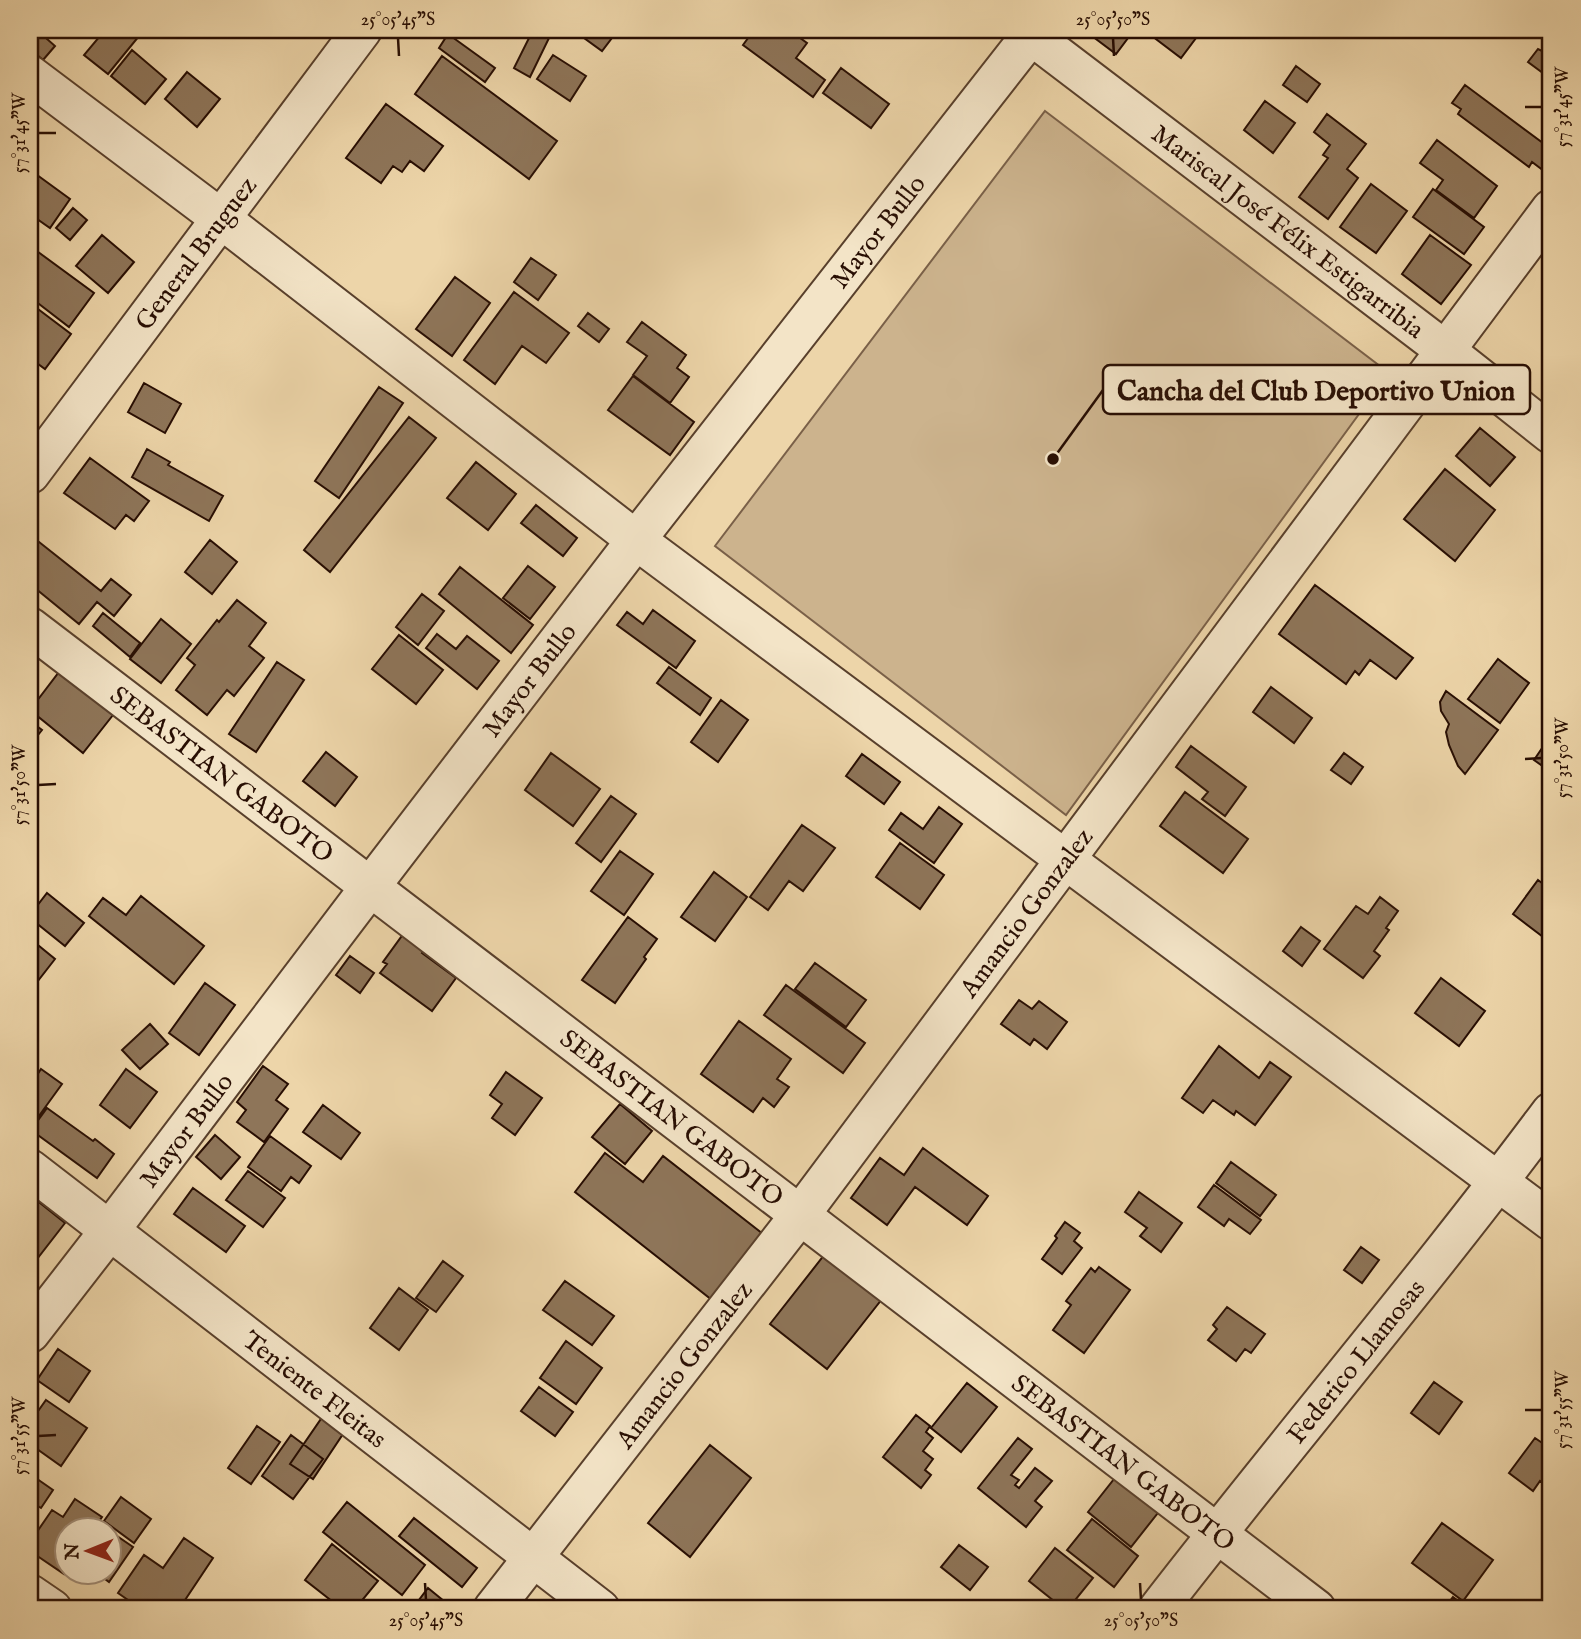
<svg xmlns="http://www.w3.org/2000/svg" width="1581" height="1639" font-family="'IM FELL English',serif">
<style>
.green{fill:#ccb38d;stroke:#7a6048;stroke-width:2}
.building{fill:#8e7559;stroke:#280e03;stroke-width:2}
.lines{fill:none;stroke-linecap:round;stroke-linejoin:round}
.minor-casing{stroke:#59402c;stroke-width:42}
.minor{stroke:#f3e4c7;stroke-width:38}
.ticks{fill:none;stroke:#280e03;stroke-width:2.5}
.labels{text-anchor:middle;stroke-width:7;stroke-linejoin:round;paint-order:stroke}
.street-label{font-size:26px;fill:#280e03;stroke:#f3e4c7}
.leader{fill:none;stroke:#280e03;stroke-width:2.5}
.callout-dot{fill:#280e03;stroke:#f3e4c7;stroke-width:2.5}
.callout{fill:#f3e4c7;stroke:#280e03;stroke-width:2.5}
.callout-label{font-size:28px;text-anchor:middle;font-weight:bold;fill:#280e03}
.neatline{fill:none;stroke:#280e03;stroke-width:2.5}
.ticks-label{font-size:18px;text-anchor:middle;fill:#280e03}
</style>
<rect width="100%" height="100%" fill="#edd5a9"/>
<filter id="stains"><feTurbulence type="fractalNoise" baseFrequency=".00286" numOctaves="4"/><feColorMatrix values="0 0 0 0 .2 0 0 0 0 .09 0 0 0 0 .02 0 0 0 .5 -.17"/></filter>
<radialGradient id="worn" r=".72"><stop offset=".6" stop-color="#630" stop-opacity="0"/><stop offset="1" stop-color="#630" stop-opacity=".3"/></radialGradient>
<path class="green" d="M1045,111L1389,373L1066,815L715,546Z"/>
<path class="building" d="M105,30H144L108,74L84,55Z
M533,30H537L550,36L530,77L514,68Z
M573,30H618L602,51Z
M754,30H757L762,34L765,30H789L807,43L796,58L825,80L813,97L743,45Z
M1084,30H1134L1116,54Z
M1144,30H1202L1181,58Z
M38,31L55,46L43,60L30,49V41Z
M448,34L495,68L485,82L439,48Z
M1551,42V79L1528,62L1538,49L1544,52Z
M132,50L166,79L145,104L111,76Z
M553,55L586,76L570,101L537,79Z
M442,56L557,141L529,179L415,94Z
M1296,66L1320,84L1307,102L1283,85Z
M841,68L889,104L871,128L823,93Z
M187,72L220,99L197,127L165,99Z
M1465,85L1551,149V169L1548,174L1532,162L1529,167L1458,114L1461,109L1452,103Z
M1265,101L1295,123L1273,153L1244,130Z
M386,104L443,146L424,171L410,161L402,172L393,166L381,183L346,158Z
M1327,114L1366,144L1347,169L1358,178L1328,219L1299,197L1328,158L1323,155L1330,145L1314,132Z
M1437,140L1497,186L1474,218L1436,190L1443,180L1420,163Z
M33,172L70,199L50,228L30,214V176Z
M1371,184L1407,211L1376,253L1340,227Z
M1433,189L1484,227L1464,254L1413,217Z
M73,208L87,220L70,240L56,228Z
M102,235L134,262L108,293L76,266Z
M1430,235L1471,265L1441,304L1402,274Z
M30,246L94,293L69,327L30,297Z
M531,258L556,275L538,300L514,282Z
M455,277L490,303L452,356L416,329Z
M514,292L569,333L546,363L522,346L495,384L464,360Z
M30,303L71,334L45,369L30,358Z
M588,313L609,329L599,342L578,326Z
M642,322L686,355L677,368L689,377L670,403L633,375L647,356L627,342Z
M633,376L694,422L670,455L608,410Z
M144,383L181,404L165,433L128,412Z
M379,387L403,403L339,498L315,481Z
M409,417L436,438L330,572L304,550Z
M1480,428L1515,457L1490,486L1456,456Z
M147,449L170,462L168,465L223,496L209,521L132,477Z
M90,458L149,501L134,521L126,515L115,529L64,493Z
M476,462L516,494L488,530L447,498Z
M1445,469L1495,510L1455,561L1404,519Z
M536,505L577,538L563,556L521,523Z
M34,538L101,591L111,579L131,595L114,616L97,602L79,624L30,584V544Z
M210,540L237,562L212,594L185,572Z
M528,566L555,587L530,619L503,598Z
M460,567L533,625L511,653L439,594Z
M1315,585L1413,658L1396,679L1370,660L1359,675L1355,671L1346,684L1279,634Z
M422,594L444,611L418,645L396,627Z
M237,600L266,623L249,646L264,658L234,696L227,690L207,715L176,690L195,665L187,658L217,620L219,622Z
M653,610L695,641L676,668L617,625L627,612L643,624Z
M103,613L140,643L130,657L93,626Z
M161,619L191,644L161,683L130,659Z
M437,634L456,649L467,636L499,661L477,689L426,648Z
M399,635L443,670L416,704L372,669Z
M1498,659L1529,683L1500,723L1468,699Z
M277,662L304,680L256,752L229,734Z
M669,667L711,698L700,715L657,683Z
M59,672L113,715L83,753L30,710Z
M1271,687L1312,718L1294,743L1253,712Z
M1446,691L1498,730L1465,774L1458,766L1449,745L1446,732L1449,724L1441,711L1440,702Z
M721,700L748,720L718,762L691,742Z
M30,721L42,730L30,745Z
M1551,735V772L1534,760Z
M1191,746L1246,787L1225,816L1202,799L1208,792L1176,767Z
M326,752L357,777L335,806L303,781Z
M551,753L600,789L573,826L525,790Z
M1344,753L1363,767L1351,784L1331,770Z
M862,754L900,782L884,804L846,776Z
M1185,792L1248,839L1223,873L1160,826Z
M611,796L636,814L601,862L576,843Z
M939,807L962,824L934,863L889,830L901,813L923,829Z
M802,825L835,848L803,891L789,881L768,910L750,897Z
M900,843L944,875L920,909L876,877Z
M620,851L653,874L624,915L591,891Z
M714,872L747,897L715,941L681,917Z
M1538,880L1551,890V943L1513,914Z
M47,893L84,923L65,946L30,918V915Z
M141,896L204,946L174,984L89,916L103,898L126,915Z
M1380,897L1398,911L1386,928L1389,930L1374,951L1380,956L1363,978L1324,949L1356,906L1368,914Z
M628,917L657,939L644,957L646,959L615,1003L582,980Z
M1301,927L1320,941L1302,966L1283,951Z
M404,933L425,948L422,953L456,978L432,1011L380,973L387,964L383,962Z
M33,941L55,959L30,991V945Z
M350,956L374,973L360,993L336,975Z
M815,963L866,1000L846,1027L795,989Z
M1441,978L1485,1011L1459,1046L1415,1013Z
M205,983L235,1005L199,1055L169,1033Z
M786,985L865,1043L843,1073L764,1015Z
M1019,1000L1032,1009L1039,1001L1067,1022L1047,1049L1034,1039L1030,1045L1001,1024Z
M739,1021L791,1059L777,1079L789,1087L774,1107L763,1098L753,1112L701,1074Z
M150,1024L168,1044L140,1069L122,1050Z
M1219,1046L1259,1078L1270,1062L1291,1077L1255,1125L1236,1111L1234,1115L1213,1100L1203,1113L1182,1098Z
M263,1066L288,1084L276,1100L288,1109L264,1142L237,1122L246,1110L237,1102Z
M41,1069L62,1084L36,1120L30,1116V1086Z
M126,1069L157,1092L130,1128L100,1105Z
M506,1072L542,1098L515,1135L492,1118L502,1104L490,1095Z
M620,1104L652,1131L625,1164L592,1137Z
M323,1105L360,1133L341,1159L303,1132Z
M47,1108L93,1141L95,1139L114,1154L97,1178L31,1130Z
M215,1135L240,1157L221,1179L196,1157Z
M270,1136L311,1166L299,1183L291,1177L281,1191L248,1167Z
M923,1148L988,1196L967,1225L915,1187L887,1225L851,1198L880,1158L904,1175Z
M605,1153L643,1182L663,1156L763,1234L712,1300L575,1192Z
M1231,1162L1276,1195L1260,1216L1216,1183Z
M248,1171L285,1198L263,1227L226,1200Z
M1214,1185L1261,1220L1250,1234L1229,1219L1224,1226L1198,1207Z
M193,1188L245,1226L226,1252L174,1214Z
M1139,1192L1182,1223L1161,1252L1140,1236L1147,1228L1125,1212Z
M30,1195L65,1223L30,1268Z
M1065,1222L1080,1233L1074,1241L1082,1248L1062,1274L1042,1259L1057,1238L1055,1236Z
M1361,1247L1379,1260L1362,1283L1344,1270Z
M825,1254L882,1299L827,1369L770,1324Z
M443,1261L463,1276L436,1312L416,1298Z
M1099,1267L1130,1290L1084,1353L1053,1330L1071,1305L1066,1301L1091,1268L1095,1272Z
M565,1281L614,1316L592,1345L543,1310Z
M399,1288L428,1310L399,1350L370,1328Z
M1227,1307L1265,1334L1251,1353L1245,1349L1236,1361L1208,1340L1217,1329L1213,1325Z
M566,1341L602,1368L576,1404L540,1378Z
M58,1349L90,1371L69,1402L37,1380Z
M1434,1382L1462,1402L1439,1434L1411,1413Z
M967,1383L997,1407L961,1452L931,1428Z
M539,1387L573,1412L555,1436L521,1411Z
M46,1400L87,1428L61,1466L30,1444V1410L36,1414Z
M916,1415L930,1426L926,1432L933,1438L923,1451L933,1459L925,1470L931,1475L921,1488L883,1457Z
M323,1416L345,1431L313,1479L290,1464Z
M257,1426L280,1442L251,1484L228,1468Z
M291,1435L323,1459L293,1499L262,1476Z
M1018,1438L1032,1449L1011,1475L1019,1480L1015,1485L1019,1488L1035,1468L1052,1481L1035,1501L1042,1507L1026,1527L978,1488Z
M1535,1438L1551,1449V1489L1540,1481L1533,1491L1509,1473Z
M710,1445L751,1478L690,1557L648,1523Z
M1122,1469L1165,1504L1131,1547L1088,1512Z
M30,1474L53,1490L41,1508L30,1501Z
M121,1497L151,1519L134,1543L104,1521Z
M75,1499L102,1517L93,1530H66V1571L64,1574L30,1551V1542L52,1510L63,1517Z
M347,1502L425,1565L402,1595L323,1532Z
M414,1518L477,1568L462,1587L399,1536Z
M1092,1519L1138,1556L1114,1587L1067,1550Z
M1442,1523L1493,1560L1463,1601L1412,1563Z
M101,1525L133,1547L109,1582L96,1572H108V1530H98Z
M184,1538L213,1558L179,1609H141L118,1593L144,1555L163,1568Z
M332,1544L378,1581L355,1609H342L305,1580Z
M959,1545L988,1567L970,1590L941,1567Z
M1055,1548L1093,1578L1068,1609H1064L1029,1581Z
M428,1588L450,1606L448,1609H415L413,1608Z
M1453,1597L1469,1609H1444Z"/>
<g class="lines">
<g class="minor-casing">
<g id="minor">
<path id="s1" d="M1024,30L1446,351L1551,434"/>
<path d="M30,75L220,218L636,540L1551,1221"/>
<path id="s2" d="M30,474L362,30"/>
<path id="s3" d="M30,627L1316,1609"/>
<path id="s4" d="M30,1169L600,1609"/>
<path id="s5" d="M30,1333L110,1230L370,887L636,540L1035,30"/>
<path d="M30,1594L52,1609"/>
<path id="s6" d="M493,1609L800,1215L1551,209"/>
<path id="s7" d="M1158,1609C1287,1442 1425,1281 1551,1112"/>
</g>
</g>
<use href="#minor" class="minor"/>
</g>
<path class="ticks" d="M398,38L399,56M1113,38L1114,56M1525,107H1542M38,133H56M1525,759L1542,758M38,785L56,784M1525,1410H1542M38,1436L56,1435M425,1583L426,1600M1140,1583L1141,1600"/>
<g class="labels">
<g class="street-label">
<text dy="9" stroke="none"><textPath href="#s5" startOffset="1390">Mayor Bullo</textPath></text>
<text dy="9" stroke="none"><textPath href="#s1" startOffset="332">Mariscal José Félix Estigarribia</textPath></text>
<text dy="9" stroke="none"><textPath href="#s2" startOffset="276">General Bruguez</textPath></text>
<text dy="9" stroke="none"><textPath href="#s5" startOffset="822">Mayor Bullo</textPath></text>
<text dy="9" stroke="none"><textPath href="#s3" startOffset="242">SEBASTIAN GABOTO</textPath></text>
<text dy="9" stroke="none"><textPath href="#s6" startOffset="877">Amancio Gonzalez</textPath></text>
<text dy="9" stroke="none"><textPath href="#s3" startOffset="808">SEBASTIAN GABOTO</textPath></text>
<text dy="9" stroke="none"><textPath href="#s5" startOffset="256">Mayor Bullo</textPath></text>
<text dy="9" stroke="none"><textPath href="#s7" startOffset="317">Federico Llamosas</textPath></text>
<text dy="9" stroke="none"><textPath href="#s6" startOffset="310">Amancio Gonzalez</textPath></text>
<text dy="9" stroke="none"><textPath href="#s4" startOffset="360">Teniente Fleitas</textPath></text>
<text dy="9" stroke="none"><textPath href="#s3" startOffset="1376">SEBASTIAN GABOTO</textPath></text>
</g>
</g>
<path class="leader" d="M1053 459L1103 390"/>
<circle class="callout-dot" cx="1053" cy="459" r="7"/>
<rect class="callout" x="1103" y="365" width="427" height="49" rx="7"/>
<g class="callout-label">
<text x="1316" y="400">Cancha del Club Deportivo Union</text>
</g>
<rect width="1581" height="1639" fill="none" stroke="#edd5a9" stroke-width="77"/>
<g transform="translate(88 1551) rotate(269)"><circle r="33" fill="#f3e4c7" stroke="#a28e79" stroke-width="2"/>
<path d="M0-5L12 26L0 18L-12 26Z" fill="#8f2418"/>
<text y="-10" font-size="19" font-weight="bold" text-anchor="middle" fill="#280e03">N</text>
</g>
<rect x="38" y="38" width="1504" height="1562" class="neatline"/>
<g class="ticks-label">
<text x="398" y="25">25°05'45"S</text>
<text x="1113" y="25">25°05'50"S</text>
<text transform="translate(1562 107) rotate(-90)" y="6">57°31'45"W</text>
<text transform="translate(19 133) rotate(-90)" y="6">57°31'45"W</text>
<text transform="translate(1562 758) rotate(-90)" y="6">57°31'50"W</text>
<text transform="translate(19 785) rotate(-90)" y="6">57°31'50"W</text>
<text transform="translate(1562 1410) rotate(-90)" y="6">57°31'55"W</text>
<text transform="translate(19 1436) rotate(-90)" y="6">57°31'55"W</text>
<text x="426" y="1626">25°05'45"S</text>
<text x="1141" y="1626">25°05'50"S</text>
</g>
<rect width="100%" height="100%" filter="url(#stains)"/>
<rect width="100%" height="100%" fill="url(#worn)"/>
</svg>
